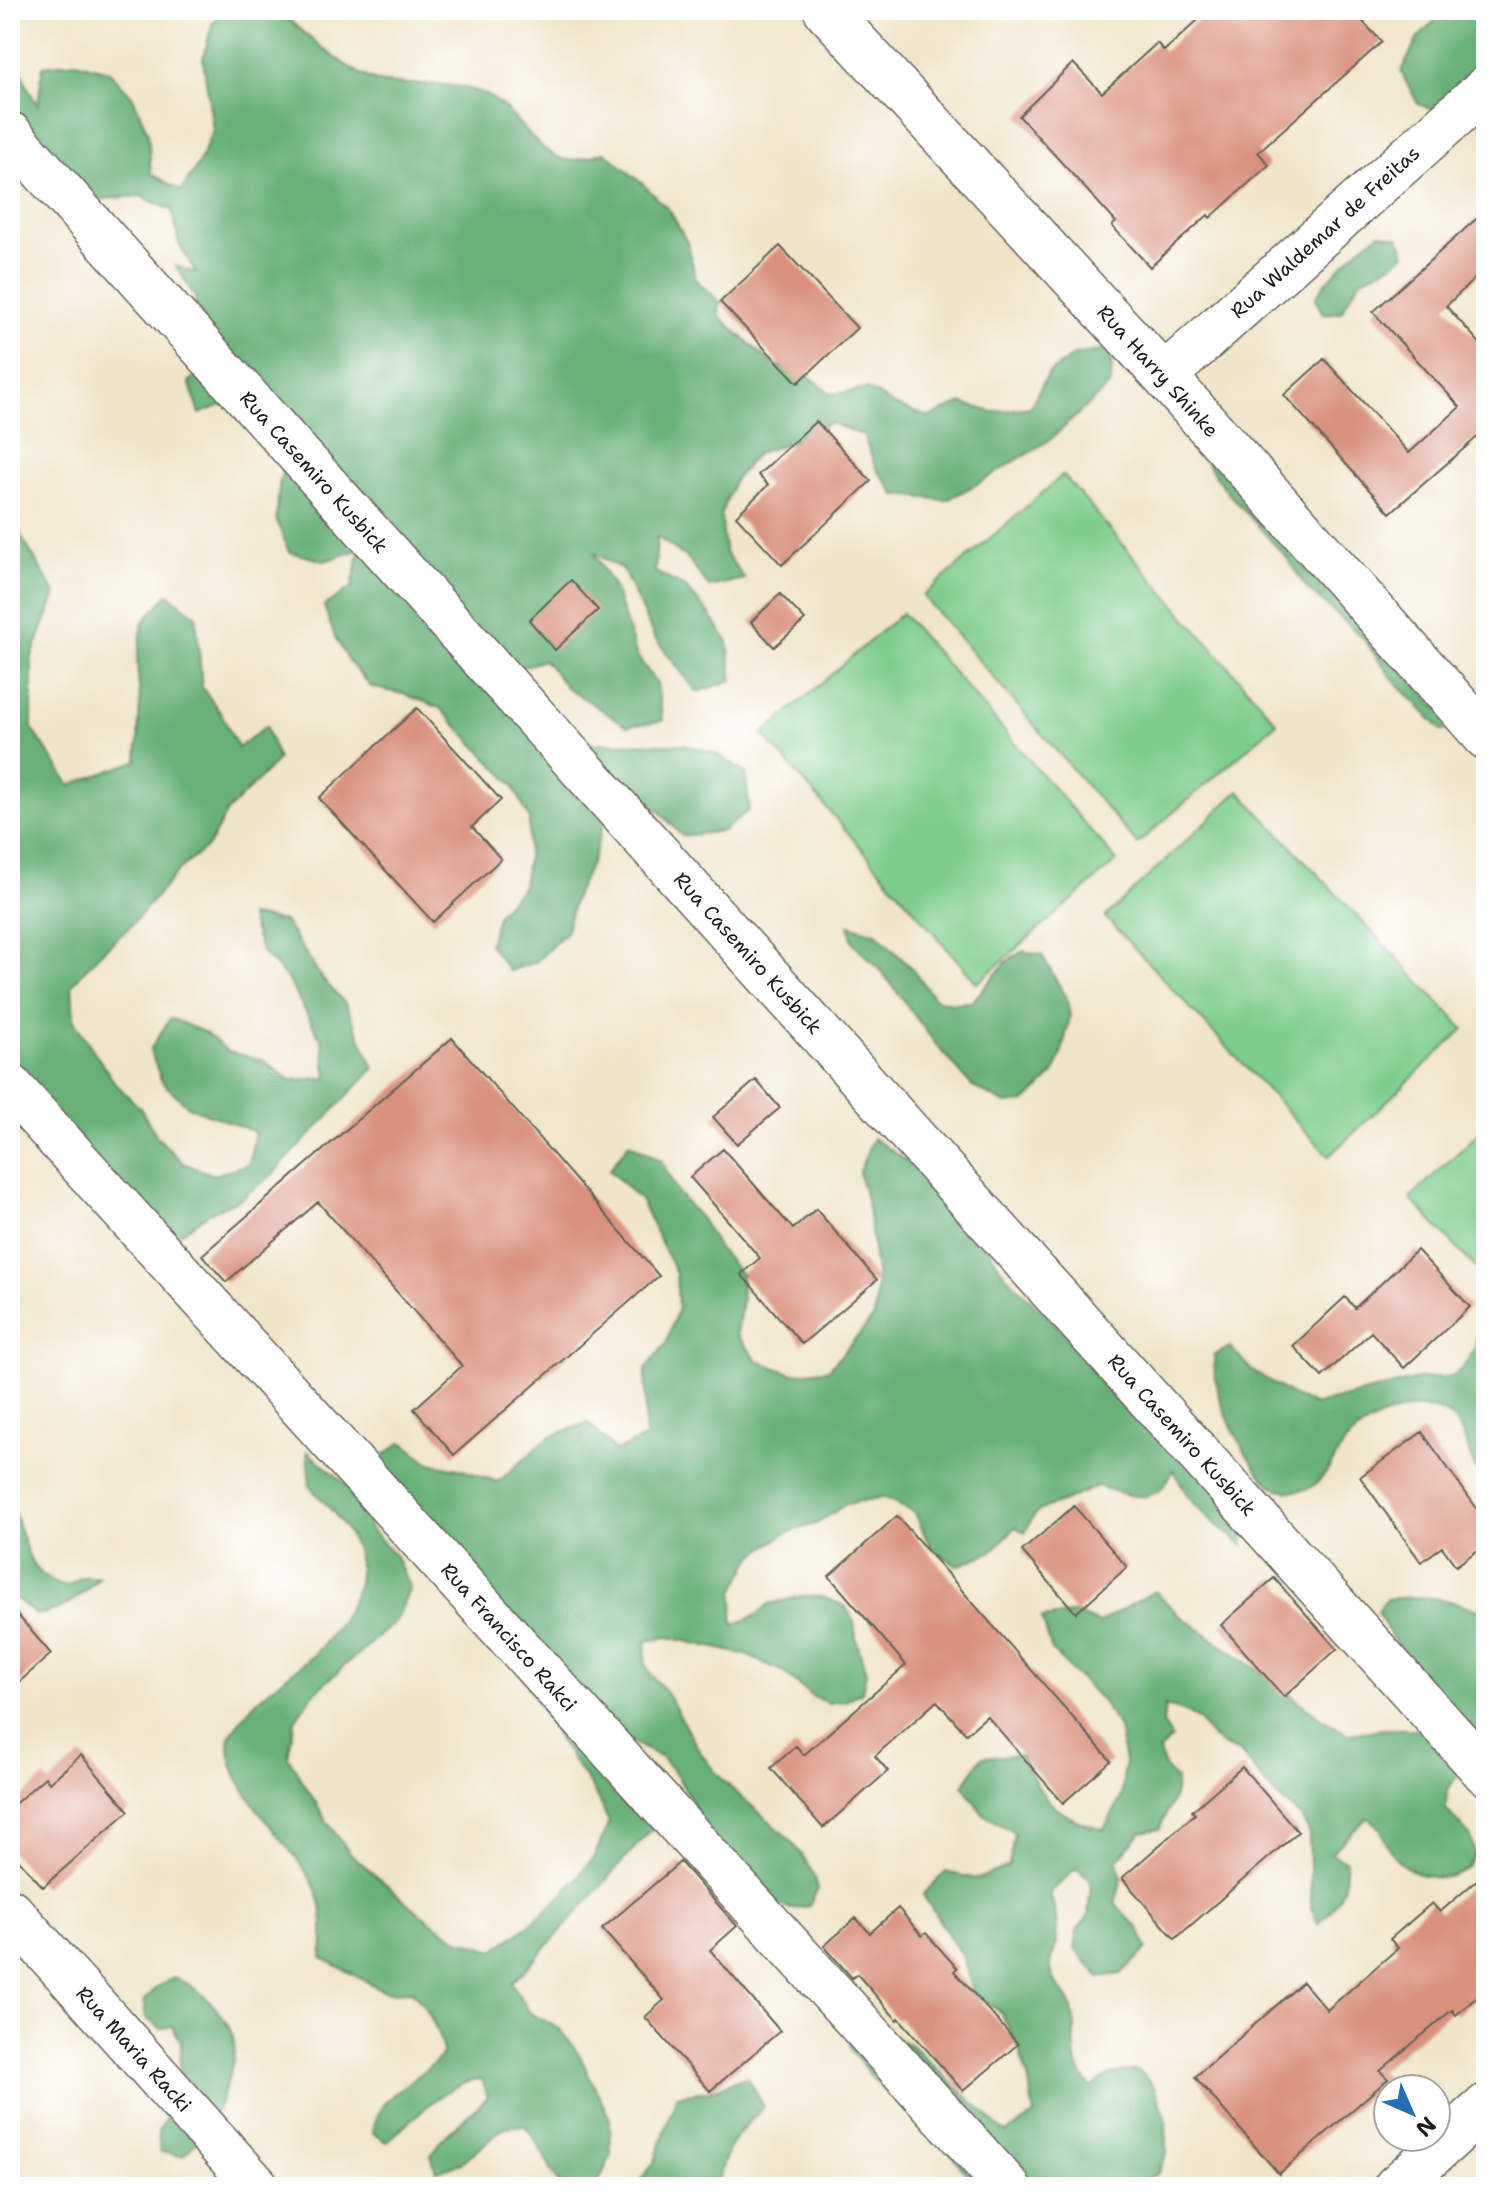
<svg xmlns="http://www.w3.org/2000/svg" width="1496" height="2197" font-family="'Shantell Sans',sans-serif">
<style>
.green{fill:#7fcd8c;stroke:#4e7454;stroke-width:2}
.forest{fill:#67b078;stroke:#42664a;stroke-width:2}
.building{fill:#d9917d}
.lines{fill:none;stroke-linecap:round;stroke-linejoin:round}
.minor-casing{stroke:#666259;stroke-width:47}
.secondary-casing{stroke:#666259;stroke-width:47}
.minor{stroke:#fff;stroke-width:44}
.secondary{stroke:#fff;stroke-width:44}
.labels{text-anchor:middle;stroke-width:7;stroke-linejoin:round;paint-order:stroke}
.street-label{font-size:20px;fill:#1c1c1c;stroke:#fff}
</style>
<rect width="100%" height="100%" fill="#fff"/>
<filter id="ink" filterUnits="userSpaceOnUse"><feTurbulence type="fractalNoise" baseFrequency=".0125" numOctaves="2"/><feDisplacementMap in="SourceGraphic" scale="16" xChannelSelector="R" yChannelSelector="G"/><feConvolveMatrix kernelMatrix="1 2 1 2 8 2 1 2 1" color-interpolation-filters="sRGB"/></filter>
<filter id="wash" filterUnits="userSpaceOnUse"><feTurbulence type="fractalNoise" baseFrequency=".006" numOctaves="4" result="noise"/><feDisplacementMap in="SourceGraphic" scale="32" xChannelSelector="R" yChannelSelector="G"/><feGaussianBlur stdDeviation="1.8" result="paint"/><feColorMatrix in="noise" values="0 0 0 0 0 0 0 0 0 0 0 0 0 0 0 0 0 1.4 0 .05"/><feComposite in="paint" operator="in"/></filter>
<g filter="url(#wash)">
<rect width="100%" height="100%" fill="#f0e5c9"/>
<path class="green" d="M1063,475L1277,723L1137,844L923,596Z
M902,613L1117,861L977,983L763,734Z
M1239,791L1464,1029L1329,1156L1105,917Z
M1486,1126V1279L1410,1198Z"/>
<path class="forest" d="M224,10H279C299,30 357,80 385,83C419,86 450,80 482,93C512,104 536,156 568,160C579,161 594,155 605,152L644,185L670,211L688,244L696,280L720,302L719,316L772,364L805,373L832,394L867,389L897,406L929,417L961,403L994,412L1030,407L1048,374L1074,355L1112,349L1111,384L1051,439L981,482L947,500L896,495L876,468L863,435L830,423L795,441L757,453L734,481L721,515L725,552L745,579L709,587L687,558L657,537L655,572L685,587L709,613L728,642L733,680L697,692L654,637L623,570L594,553L615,590L637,656L657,684L663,721L627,726L566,687L544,660L510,671L579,743L684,744L717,754L746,773L749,810L723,831L682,836L658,810L622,796L603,825L592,862L575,896L566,932L536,962L509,971L489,944L498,913L523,886L528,852L529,818L513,785L440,708L407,695L371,687L349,662L335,637L324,606L352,587L360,549L325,561L289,552L276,519L279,486L287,451L234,400L200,414L189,382L213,360L194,331L195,297L176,266L196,273L179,244L172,210L140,196L104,199L68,196L10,140V55C24,70 26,90 38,105L43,66L76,62L109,71L133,97L148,133L151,173L181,191L199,163L213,130L203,59L212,24Z
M1445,10H1486V82L1435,111L1418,104L1401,72L1418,38Z
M1380,233L1399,237L1405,254L1391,265L1360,280L1341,312L1323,314L1315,298C1332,273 1355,250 1380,233Z
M1199,446L1456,728L1442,731L1393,679L1361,636L1306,587L1287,558L1226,491L1206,462Z
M10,525L18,531L56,594L32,656V728L70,785L137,761L140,701L137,662L143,622L168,594L196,615L202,687L222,715L238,748L266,726L278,760L227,812L208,846L180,869L129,928L98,955L72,985L74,1021L115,1083L140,1108L158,1138L183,1163L214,1175L249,1164L255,1132L189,1107L162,1082L150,1050L170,1018L204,1032L229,1052L263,1060L290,1080L327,1078L322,1041L286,977L262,953L249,916L284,921L323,980L345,1003L374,1068L272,1175L242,1198L209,1213L181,1233L147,1223L16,1069L10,1049Z
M849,925L876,933L913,970L935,999L952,1003L972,1002L1007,961L1023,951L1042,955L1067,999L1070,1017L1061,1056L1054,1074L1025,1102L1006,1104L973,1087L938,1047L882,972L853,943Z
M873,1138L945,1187L986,1244L1004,1274L1245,1510L1243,1545L1214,1523L1189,1498L1173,1469C1158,1510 1129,1495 1097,1486C1087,1491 1077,1495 1067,1500C1043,1509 1036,1506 1025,1533L1016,1527L991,1552L957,1566L930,1546L915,1513L883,1497L846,1504L818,1523L784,1534L753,1556L734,1591L733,1625L755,1616L769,1604L802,1596L823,1597L845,1606L854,1621L856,1638L866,1673L862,1692L845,1701L828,1703L811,1696L782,1671L746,1655L668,1637L647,1641C641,1675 651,1670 667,1694C684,1721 697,1753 719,1776C753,1813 806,1838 818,1889L809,1906L791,1909L774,1903L704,1829L696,1809L675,1772L660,1757L624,1738L654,1827C606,1878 562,1933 512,1983L530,2013L560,2029L580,2056L610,2119L611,2156L596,2187H561L535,2139L524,2125L505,2127L461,2163L436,2171L431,2155L440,2141L488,2097L481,2079C443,2084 415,2119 386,2142L372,2132C379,2088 421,2083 443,2053C439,2028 428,2009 412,1991L386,1992L322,1958C323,1936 325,1913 317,1892C299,1847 219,1787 230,1736C232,1731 238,1725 240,1721C258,1696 279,1682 303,1664C317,1654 329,1637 339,1623C380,1566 353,1531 310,1487L307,1451L359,1495L370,1529L395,1555L410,1587L397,1620L315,1692L295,1720L288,1757L328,1823L349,1852L401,1898L429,1920L459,1940L494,1950C531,1926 568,1893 594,1856C600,1846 604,1833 609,1822L592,1788L552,1730L518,1666L374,1463L402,1442L430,1463L463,1470L498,1482L549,1437L588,1423L616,1451L645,1438L646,1368L666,1343L678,1307L676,1274L641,1201L609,1170L629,1143L661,1160L678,1193L701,1219L719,1249L741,1274L742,1299L737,1335L758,1361L793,1374L829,1369L874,1317L877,1280L868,1208L859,1172Z
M1480,1313L1486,1320V1473L1475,1468C1468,1453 1464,1429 1452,1418C1424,1394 1368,1417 1347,1441C1334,1455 1328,1479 1309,1488C1299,1492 1281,1492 1273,1486C1252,1472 1225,1416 1218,1392C1215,1379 1214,1367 1214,1355L1230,1347L1253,1371L1297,1398L1314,1405L1418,1379L1454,1376L1465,1365L1475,1347Z
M10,1503C28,1539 20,1574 67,1586L82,1577H99C82,1597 62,1612 35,1615L10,1593Z
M1155,1591L1179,1615L1264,1674L1318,1716L1348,1734L1384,1729H1420L1401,1652L1377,1612L1386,1599C1428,1595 1447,1597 1486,1613V1731L1459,1757L1457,1776L1447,1791L1446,1809L1471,1837L1475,1855C1472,1860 1468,1867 1464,1870C1438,1888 1402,1872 1388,1847C1378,1829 1388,1832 1367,1818L1331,1853L1346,1861C1347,1889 1339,1905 1318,1924L1311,1907L1309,1834L1302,1818L1274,1794L1240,1752L1222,1745L1209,1735L1199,1720L1183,1711L1165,1706L1163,1723L1172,1738L1159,1751L1165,1768L1176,1779C1177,1801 1166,1809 1160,1829L1141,1832L1117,1861L1122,1878L1115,1904L1139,1929L1147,1949L1121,1974L1099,1977L1075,1949L1077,1930L1088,1917L1091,1881L1076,1868L1050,1893C1056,1911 1059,1929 1055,1948C1054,1954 1051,1961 1051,1967C1051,1982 1066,1992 1071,2005C1082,2040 1063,2051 1091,2088C1107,2073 1118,2070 1140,2071L1153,2085L1166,2118L1167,2154L1158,2173L1134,2187H977L950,2153L872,2078L850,2049L849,2015L911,2045L1006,2133L1034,2115L1029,2081L1017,2044L1001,2013L973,1992L963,1958L923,1895L945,1872L978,1879L1009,1866L1014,1833L983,1814L963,1786L982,1757L1021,1755C1044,1800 1052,1816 1104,1829L1121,1798L1125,1763L1119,1728L1100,1699L1052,1651L1042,1618L1076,1613L1098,1623Z
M173,1978C189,1983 197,1989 209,2001C244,2036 237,2054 222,2096C213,2123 204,2137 182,2156L160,2152L158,2132L176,2099L180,2083L181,2042L172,2026L161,2029L146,2018L144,2001L156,1988Z
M747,2076L764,2107C735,2135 725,2146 718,2187H636L655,2161L677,2095L710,2091Z"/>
<g id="blocks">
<path class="building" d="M1209,10H1352L1382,42L1258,152L1269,165L1210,218L1208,215L1150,267L1112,226L1116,222L1019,116L1073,63L1102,93L1157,43L1164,51Z
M1486,210V268L1446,306L1486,350V435L1483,432L1390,513L1284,395L1324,359L1409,453L1460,407L1373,312Z
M780,246L857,328L798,383L720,302Z
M816,421L871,481L782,565L736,516L768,485L758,475Z
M571,580L598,610L555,650L529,620Z
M780,594L805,620L774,647L751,622Z
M417,708L501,800L472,827L501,859L433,922L319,798Z
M452,1038L659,1276L454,1455L414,1409L462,1366L318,1202L226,1282L202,1255Z
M756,1080L780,1108L737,1144L713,1117Z
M723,1149L793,1229L816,1209L877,1280L802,1344L741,1274L760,1258L690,1177Z
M1417,1250L1470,1307L1404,1368L1371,1332L1322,1377L1293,1346L1345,1297L1355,1308Z
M1422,1432L1486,1521V1544L1456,1566L1442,1547L1421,1562L1360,1477Z
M1074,1506L1127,1567L1076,1613L1022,1551Z
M897,1516L1111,1761L1063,1803L987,1716L966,1734L937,1701L875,1756L888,1771L823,1828L771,1768L796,1746L804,1755L906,1665L829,1576Z
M1274,1578L1337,1649L1284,1697L1221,1625Z
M10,1606L51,1654L10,1690Z
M81,1755L129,1811L43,1887L10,1850V1808L45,1777L49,1783Z
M1242,1767L1298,1832L1175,1939L1122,1878L1195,1814L1192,1811Z
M680,1862L737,1926L710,1950L780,2031L710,2091L645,2017L664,2000L602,1929Z
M1486,1872V1989L1456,2015L1452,2010L1380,2071L1388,2079L1279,2174L1195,2077L1303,1982L1327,2010L1398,1948L1390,1939L1432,1903L1440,1912Z
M898,1908L922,1936L926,1933L957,1968L954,1971L1018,2044L963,2091L899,2018L897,2020L857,1974L852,1978L824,1946L856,1918L870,1933Z"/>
</g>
</g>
<g filter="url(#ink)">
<use href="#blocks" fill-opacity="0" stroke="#666259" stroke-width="2"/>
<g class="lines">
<g class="minor-casing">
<path id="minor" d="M826,10L1164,376L1486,737
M10,134L1486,1773
M1164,376L1486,88
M10,1086L1008,2187
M10,1911L257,2187"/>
</g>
<g class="secondary-casing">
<path id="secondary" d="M1396,2187L1486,2106"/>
</g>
<use href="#minor" class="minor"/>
<use href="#secondary" class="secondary"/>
</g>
</g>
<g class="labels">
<g class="street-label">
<text transform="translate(1325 232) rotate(-42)" y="7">Rua Waldemar de Freitas</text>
<text transform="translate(1158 371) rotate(48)" y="7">Rua Harry Shinke</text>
<text transform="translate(314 472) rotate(48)" y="7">Rua Casemiro Kusbick</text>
<text transform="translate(748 953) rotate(48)" y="7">Rua Casemiro Kusbick</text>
<text transform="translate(1182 1435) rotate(48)" y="7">Rua Casemiro Kusbick</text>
<text transform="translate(509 1637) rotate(48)" y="7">Rua Francisco Rakci</text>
<text transform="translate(134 2049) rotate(48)" y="7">Rua Maria Racki</text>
</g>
</g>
<rect width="1496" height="2197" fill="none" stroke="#fff" stroke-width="40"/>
<g transform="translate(1412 2113) rotate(135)"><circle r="38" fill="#ffffff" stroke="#a4a4a4" stroke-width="2"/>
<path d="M0-6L14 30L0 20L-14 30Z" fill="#1f6fb2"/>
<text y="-12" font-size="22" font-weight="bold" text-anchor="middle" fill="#1c1c1c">N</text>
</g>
</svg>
